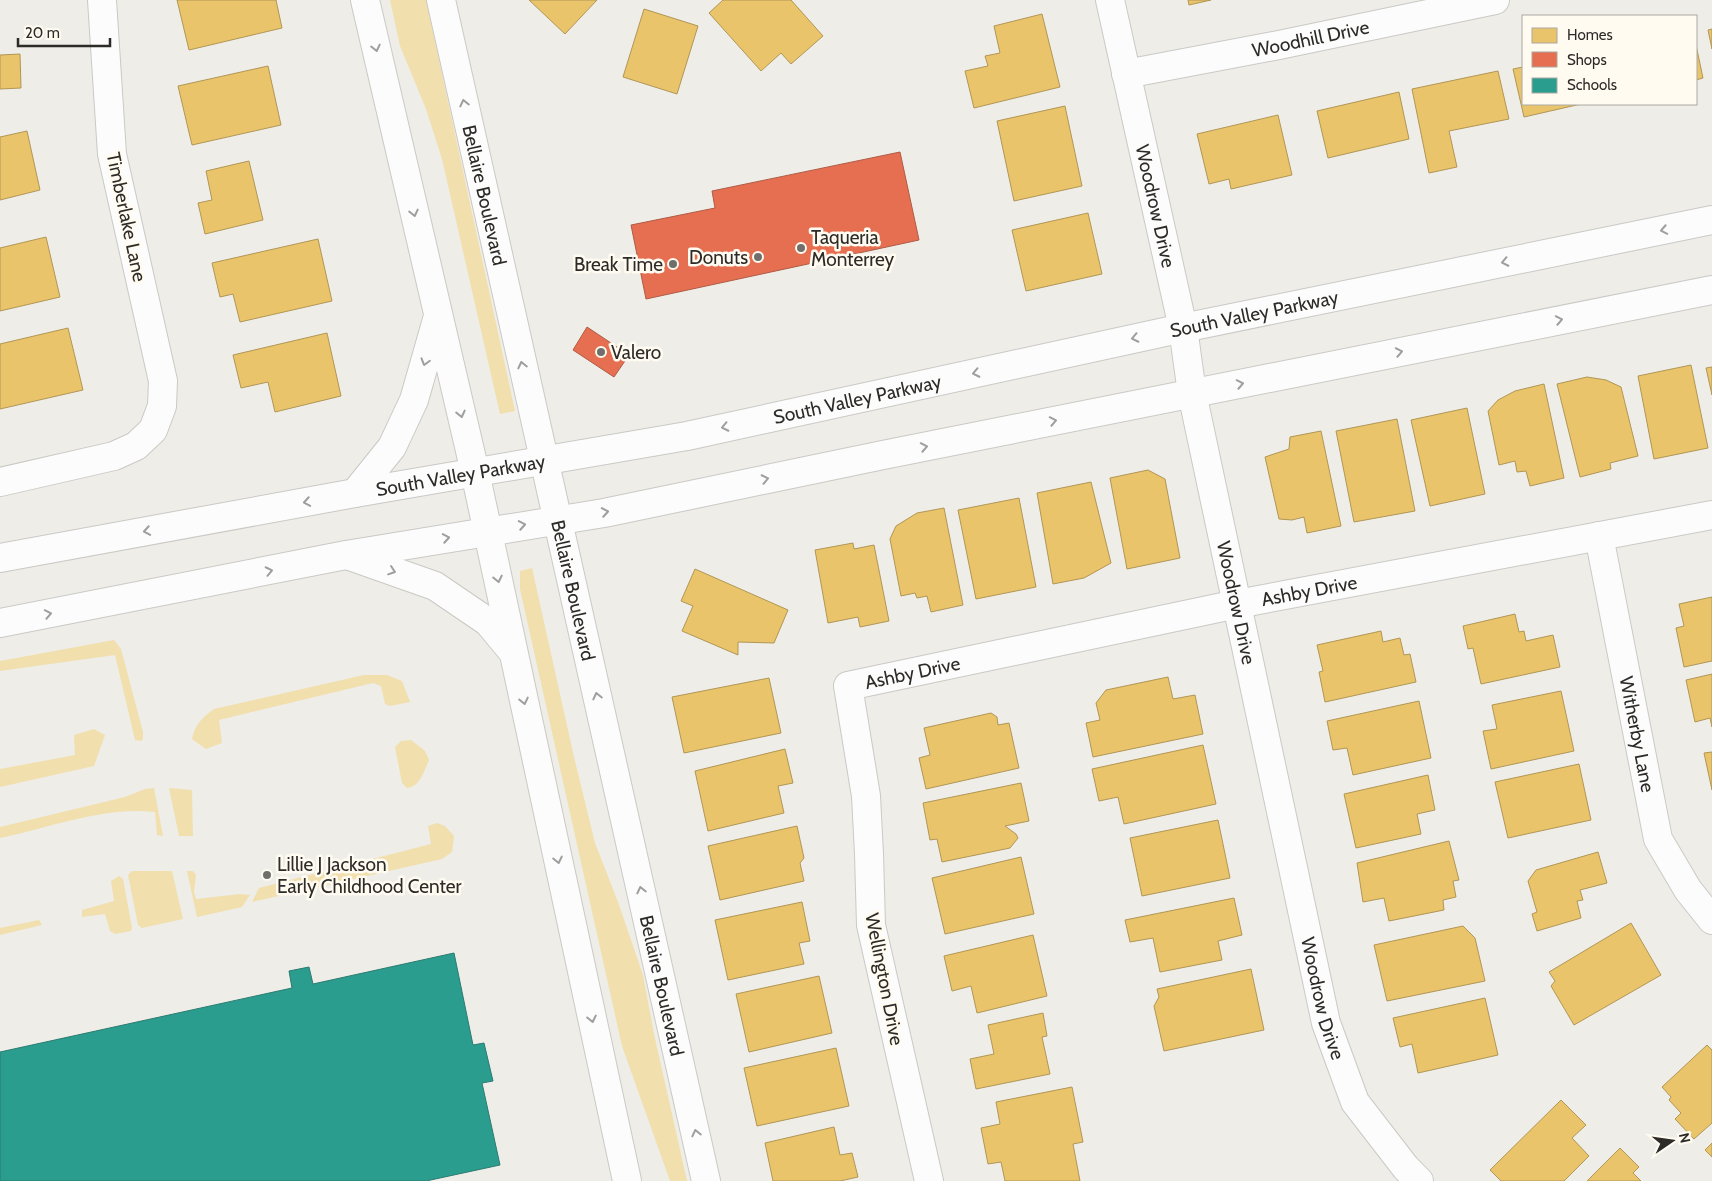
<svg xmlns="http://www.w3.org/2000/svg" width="1712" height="1181" font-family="Cabin,sans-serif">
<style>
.green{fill:#f1dfad}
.homes{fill:#e9c46a;stroke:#b19656}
.shops{fill:#e76f51;stroke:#af5b45}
.schools{fill:#2a9d8f;stroke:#2b7b70}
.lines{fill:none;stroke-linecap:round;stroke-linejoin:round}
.minor-casing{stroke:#cac9c5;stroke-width:30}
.major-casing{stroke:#cac9c5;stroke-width:30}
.minor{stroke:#fcfcfc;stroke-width:28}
.major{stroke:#fcfcfc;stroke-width:28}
.oneway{stroke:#9f9e9d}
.poi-dot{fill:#716f6b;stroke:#fffbf1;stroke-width:2}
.labels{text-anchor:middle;stroke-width:5;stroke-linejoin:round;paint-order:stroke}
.street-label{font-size:19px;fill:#2d2b28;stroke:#fffbf1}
.poi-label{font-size:19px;fill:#2d2b28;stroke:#fffbf1;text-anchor:start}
</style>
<rect width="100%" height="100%" fill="#eeede8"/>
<path class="green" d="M390,0H426L515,411L500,414L442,159L426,109L400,46Z
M532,568L574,757L595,843L618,902L643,975L654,1034L687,1181H670L622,1046L520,589V571Z
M114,640L121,649L143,732V739L141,741L135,740L115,655L0,671V661Z
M364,675H387L402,681L410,702L390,706L385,704L381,686L373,683L219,720L222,743L206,749L192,739C195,724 203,717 214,709Z
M94,729L105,735L94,766L0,787V769L75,755L74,735Z
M411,740L425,751L429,760C424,771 420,787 407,788L402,783L395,747L401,741Z
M154,788L163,836L157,835L155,812C103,806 50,828 0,838V827L125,797L145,789Z
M169,788L192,790L193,836H179Z
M437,823L445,826L454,836L452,852L442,859L252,902L259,888L431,844L428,826Z
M132,871H172L183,919L142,928L138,925L128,875Z
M187,871H193L196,875L194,892L196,899L240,894L250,895L242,907L197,917Z
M119,876L123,879L132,928L131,931L115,934L110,931L105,914L82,917V910L114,901L111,881Z
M39,920L42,925L0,935V928Z"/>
<path class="homes" d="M177,0H276L282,28L189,50Z
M529,0H597L565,34Z
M723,0H791L823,36L791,64L781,53L761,71L709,13Z
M1188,0H1211L1189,5Z
M644,9L698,26L677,94L623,77Z
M1042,14L1060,87L974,108L965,71L988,66L985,56L1000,53L994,26Z
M1712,29V49L1708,30Z
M1696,45L1703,78L1696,80Z
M20,54L21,88L0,89V55Z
M268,66L281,125L192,145L178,86Z
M1523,67V104H1581L1524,117L1513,69Z
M1498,71L1509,119L1449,131L1457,167L1429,173L1412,89Z
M1399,92L1409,139L1328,158L1317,111Z
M1065,106L1082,186L1014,201L997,121Z
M1278,115L1292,175L1231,189L1229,179L1209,184L1197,134Z
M27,131L40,190L0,200V137Z
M249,161L263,220L205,234L198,203L212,200L206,171Z
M1088,213L1102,274L1026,291L1012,230Z
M46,237L60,297L0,311V248Z
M318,239L332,301L240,322L233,294L220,297L212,263Z
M68,328L83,390L0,409V344Z
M327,333L341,396L275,412L268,382L241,388L233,355Z
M1691,365L1708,448L1654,459L1638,376Z
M1712,367V395L1706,368Z
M1587,377L1606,380L1621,387L1638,456L1610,463L1611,469L1580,477L1557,384Z
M1544,384L1564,478L1530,486L1526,471L1517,472L1515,461L1499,465L1488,411L1498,400L1515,391Z
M1467,408L1485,494L1430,506L1411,420Z
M1397,419L1415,511L1354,522L1336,431Z
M1321,431L1341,526L1307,533L1304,517L1292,520L1279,519L1265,457L1289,449L1290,437Z
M1148,470L1165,479L1180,558L1127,569L1110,478Z
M1091,482L1111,563L1084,578L1053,584L1037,493Z
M1019,498L1036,587L976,599L958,510Z
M944,508L963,605L931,612L927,596L917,598L915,593L901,596L890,539L896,526L917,513Z
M853,543L854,549L874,545L889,621L860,627L858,617L828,623L815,550Z
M695,569L788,610L774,643L738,642V655L682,631L693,606L681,601Z
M1712,597V661L1684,667L1676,628L1684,626L1679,604Z
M1515,614L1519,632L1524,631L1526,641L1553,635L1560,667L1481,684L1473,648L1468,649L1463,626Z
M1381,631L1383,642L1400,638L1404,655L1410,654L1416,682L1325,702L1319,672L1323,671L1317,645Z
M1712,674V727L1710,718L1695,722L1686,680Z
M1168,677L1173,699L1195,695L1203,734L1093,757L1086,723L1100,720L1096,703L1106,690Z
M769,678L781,733L684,753L672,697Z
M1561,691L1574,751L1491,769L1483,731L1497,729L1492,705Z
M1419,701L1431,758L1353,775L1347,748L1333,750L1327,721Z
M991,713L997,717L998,725L1009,723L1019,768L926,789L919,758L930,755L924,728Z
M1203,745L1216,804L1124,824L1118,797L1099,801L1092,769Z
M785,749L793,783L778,786L784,813L708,831L695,771Z
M1712,752V790L1704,753Z
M1579,764L1591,820L1508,838L1495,782Z
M1428,775L1435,810L1417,814L1421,834L1356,848L1344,794Z
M1021,783L1029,821L1005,826L1016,834L1018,838L1010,848L942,862L937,839L930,840L923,803Z
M1218,820L1230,878L1142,896L1130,838Z
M797,826L804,858L800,863L804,881L720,900L708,846Z
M1449,841L1459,880L1453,881L1456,897L1443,900L1444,910L1389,921L1384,898L1363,902L1357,863Z
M1598,852L1607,883L1580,890L1583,900L1577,901L1581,918L1537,931L1532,914L1537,912L1528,881L1536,870Z
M1021,857L1034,914L945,934L932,878Z
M1234,898L1242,935L1218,941L1222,960L1160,972L1153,938L1130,942L1125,920Z
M802,902L810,941L799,943L804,964L728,980L715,920Z
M1631,923L1661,975L1574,1025L1551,986L1555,981L1549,972Z
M1463,926L1475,938L1485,981L1387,1001L1374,945Z
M1033,935L1047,996L977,1013L971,986L952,991L944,956Z
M1251,969L1264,1030L1164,1051L1154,1006L1159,997L1157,989Z
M819,976L832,1033L749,1052L736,994Z
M1485,998L1498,1055L1418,1073L1412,1044L1400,1047L1393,1018Z
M1043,1013L1047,1036L1042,1037L1050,1074L976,1089L970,1059L994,1054L988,1025Z
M1707,1045L1712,1050V1123L1694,1139L1675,1119L1681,1113L1669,1100L1671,1097L1662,1087Z
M836,1048L849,1106L757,1126L744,1068Z
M1072,1087L1083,1142L1073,1144L1080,1181H1005L1001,1162L988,1164L981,1128L1000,1124L996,1102Z
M1561,1100L1586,1125L1572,1138L1589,1156L1564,1181H1501L1490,1170Z
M834,1127L840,1155L852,1153L858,1177L840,1181H773L765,1143Z
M1712,1143V1157L1705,1150Z
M1620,1148L1639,1167L1633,1173L1641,1181H1587Z"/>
<path class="shops" d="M900,152L919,240L646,299L631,225L715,208L712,191Z
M587,327L629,355L614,377L573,350Z"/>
<path class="schools" d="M454,953L473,1045L484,1043L493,1081L482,1083L500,1165L426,1181H0V1052L292,988L289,971L309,967L313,984Z"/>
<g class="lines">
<g class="minor-casing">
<g id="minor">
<path id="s1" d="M1110,0L1183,328L1192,393L1326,1023L1355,1102L1406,1168L1419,1181"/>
<path id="s2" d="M1126,74L1279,45L1495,0"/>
<path d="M0,482L114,456L136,446L153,430L162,406L163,381L112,154L102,0"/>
<path id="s3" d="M1599,536L1658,839L1688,890L1712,920"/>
<path id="s4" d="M929,1181L871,925L869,854L866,796L848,686L1237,604L1712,515"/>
</g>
</g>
<g class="major-casing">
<g id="major">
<path d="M365,0L475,472L627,1181"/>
<path id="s5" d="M441,0L706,1181"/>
<path d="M355,493L392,447L414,400L438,316"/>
<path d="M350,556L435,586L488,622L512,651"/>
<path id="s6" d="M0,558L355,493L687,436L1183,328L1712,220"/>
<path d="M0,623L346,555L604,513L883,455L1712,290"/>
</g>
</g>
<use href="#minor" class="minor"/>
<use href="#major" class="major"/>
</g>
<defs><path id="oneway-chevron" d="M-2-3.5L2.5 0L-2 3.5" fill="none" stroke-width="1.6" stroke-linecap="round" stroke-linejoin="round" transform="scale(1.25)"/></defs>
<g class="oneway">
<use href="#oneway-chevron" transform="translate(376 48) rotate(77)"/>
<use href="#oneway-chevron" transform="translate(464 103) rotate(-103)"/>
<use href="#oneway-chevron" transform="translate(414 213) rotate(77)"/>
<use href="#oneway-chevron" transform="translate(1664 230) rotate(169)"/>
<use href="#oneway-chevron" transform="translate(1505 262) rotate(168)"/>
<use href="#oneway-chevron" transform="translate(1559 320) rotate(-11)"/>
<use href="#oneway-chevron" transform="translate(1135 338) rotate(168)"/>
<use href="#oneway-chevron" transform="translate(1399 352) rotate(-11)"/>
<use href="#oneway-chevron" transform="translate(425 362) rotate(106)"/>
<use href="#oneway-chevron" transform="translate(522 365) rotate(-103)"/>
<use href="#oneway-chevron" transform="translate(976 373) rotate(168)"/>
<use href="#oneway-chevron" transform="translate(1240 384) rotate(-11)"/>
<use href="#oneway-chevron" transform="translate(461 414) rotate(77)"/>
<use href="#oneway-chevron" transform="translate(1053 421) rotate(-11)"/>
<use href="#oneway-chevron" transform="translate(725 427) rotate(168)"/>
<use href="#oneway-chevron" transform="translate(924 447) rotate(-11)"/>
<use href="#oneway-chevron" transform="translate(765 479) rotate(-12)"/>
<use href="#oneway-chevron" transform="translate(307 502) rotate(170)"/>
<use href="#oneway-chevron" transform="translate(605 512) rotate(-10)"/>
<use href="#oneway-chevron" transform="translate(522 525) rotate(-10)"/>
<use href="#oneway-chevron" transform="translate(147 531) rotate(170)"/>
<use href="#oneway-chevron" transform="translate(446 538) rotate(-10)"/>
<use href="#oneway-chevron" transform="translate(269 571) rotate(-12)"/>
<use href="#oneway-chevron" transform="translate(392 571) rotate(19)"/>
<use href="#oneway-chevron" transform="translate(498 579) rotate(78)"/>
<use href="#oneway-chevron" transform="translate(48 614) rotate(-11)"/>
<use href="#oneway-chevron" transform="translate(597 696) rotate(-103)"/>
<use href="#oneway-chevron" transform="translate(524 701) rotate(78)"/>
<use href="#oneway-chevron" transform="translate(558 860) rotate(78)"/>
<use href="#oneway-chevron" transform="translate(641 890) rotate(-103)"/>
<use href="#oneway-chevron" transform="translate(592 1019) rotate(78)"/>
<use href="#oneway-chevron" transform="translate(696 1133) rotate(-103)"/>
</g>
<g class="poi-dot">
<circle cx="801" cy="248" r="5"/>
<circle cx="758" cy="257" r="5"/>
<circle cx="673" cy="264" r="5"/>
<circle cx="601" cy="352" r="5"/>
<circle cx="267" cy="875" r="5"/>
</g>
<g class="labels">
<g class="street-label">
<text dy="7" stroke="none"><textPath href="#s2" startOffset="188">Woodhill Drive</textPath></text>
<text dy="7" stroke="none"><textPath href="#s5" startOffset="200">Bellaire Boulevard</textPath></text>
<text dy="7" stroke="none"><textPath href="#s1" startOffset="211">Woodrow Drive</textPath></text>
<text transform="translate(127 217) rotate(78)" y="7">Timberlake Lane</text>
<text dy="7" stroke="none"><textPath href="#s6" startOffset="1278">South Valley Parkway</textPath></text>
<text dy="7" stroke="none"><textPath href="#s6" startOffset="872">South Valley Parkway</textPath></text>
<text dy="7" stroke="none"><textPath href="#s6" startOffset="468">South Valley Parkway</textPath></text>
<text dy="7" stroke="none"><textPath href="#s5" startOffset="605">Bellaire Boulevard</textPath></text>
<text dy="7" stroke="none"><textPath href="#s4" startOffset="974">Ashby Drive</textPath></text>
<text dy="7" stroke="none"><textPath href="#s1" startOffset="616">Woodrow Drive</textPath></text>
<text dy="7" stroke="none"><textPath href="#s4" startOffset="569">Ashby Drive</textPath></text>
<text dy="7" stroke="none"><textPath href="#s3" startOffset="202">Witherby Lane</textPath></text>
<text transform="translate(885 979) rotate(79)" y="7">Wellington Drive</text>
<text dy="7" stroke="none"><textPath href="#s5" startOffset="1010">Bellaire Boulevard</textPath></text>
<text dy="7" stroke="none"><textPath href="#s1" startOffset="1021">Woodrow Drive</textPath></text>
</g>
<g class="poi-label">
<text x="811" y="244">Taqueria<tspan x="811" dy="22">Monterrey</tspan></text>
<text x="748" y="264" text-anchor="end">Donuts</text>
<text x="663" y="271" text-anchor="end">Break Time</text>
<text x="611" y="359">Valero</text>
<text x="277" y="871">Lillie J Jackson<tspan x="277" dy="22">Early Childhood Center</tspan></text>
</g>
</g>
<rect x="1522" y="15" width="175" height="90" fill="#fffbf1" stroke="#aba8a1"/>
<rect x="1532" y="28" width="25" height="15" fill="#e9c46a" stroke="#aba8a1"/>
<text x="1567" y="40" font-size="15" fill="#2d2b28">Homes</text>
<rect x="1532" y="52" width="25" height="15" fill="#e76f51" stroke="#aba8a1"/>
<text x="1567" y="65" font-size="15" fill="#2d2b28">Shops</text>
<rect x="1532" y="78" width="25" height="15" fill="#2a9d8f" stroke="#aba8a1"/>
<text x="1567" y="90" font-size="15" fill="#2d2b28">Schools</text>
<g transform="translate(1672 1141) rotate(77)" stroke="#fffbf1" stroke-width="4" paint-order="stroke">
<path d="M0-4L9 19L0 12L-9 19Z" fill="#2d2b28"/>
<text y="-8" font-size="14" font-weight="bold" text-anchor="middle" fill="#2d2b28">N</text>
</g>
<path d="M18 38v8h92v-8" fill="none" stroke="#2d2b28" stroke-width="2.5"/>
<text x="25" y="38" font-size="15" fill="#2d2b28" stroke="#fffbf1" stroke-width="4" paint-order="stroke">20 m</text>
</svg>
